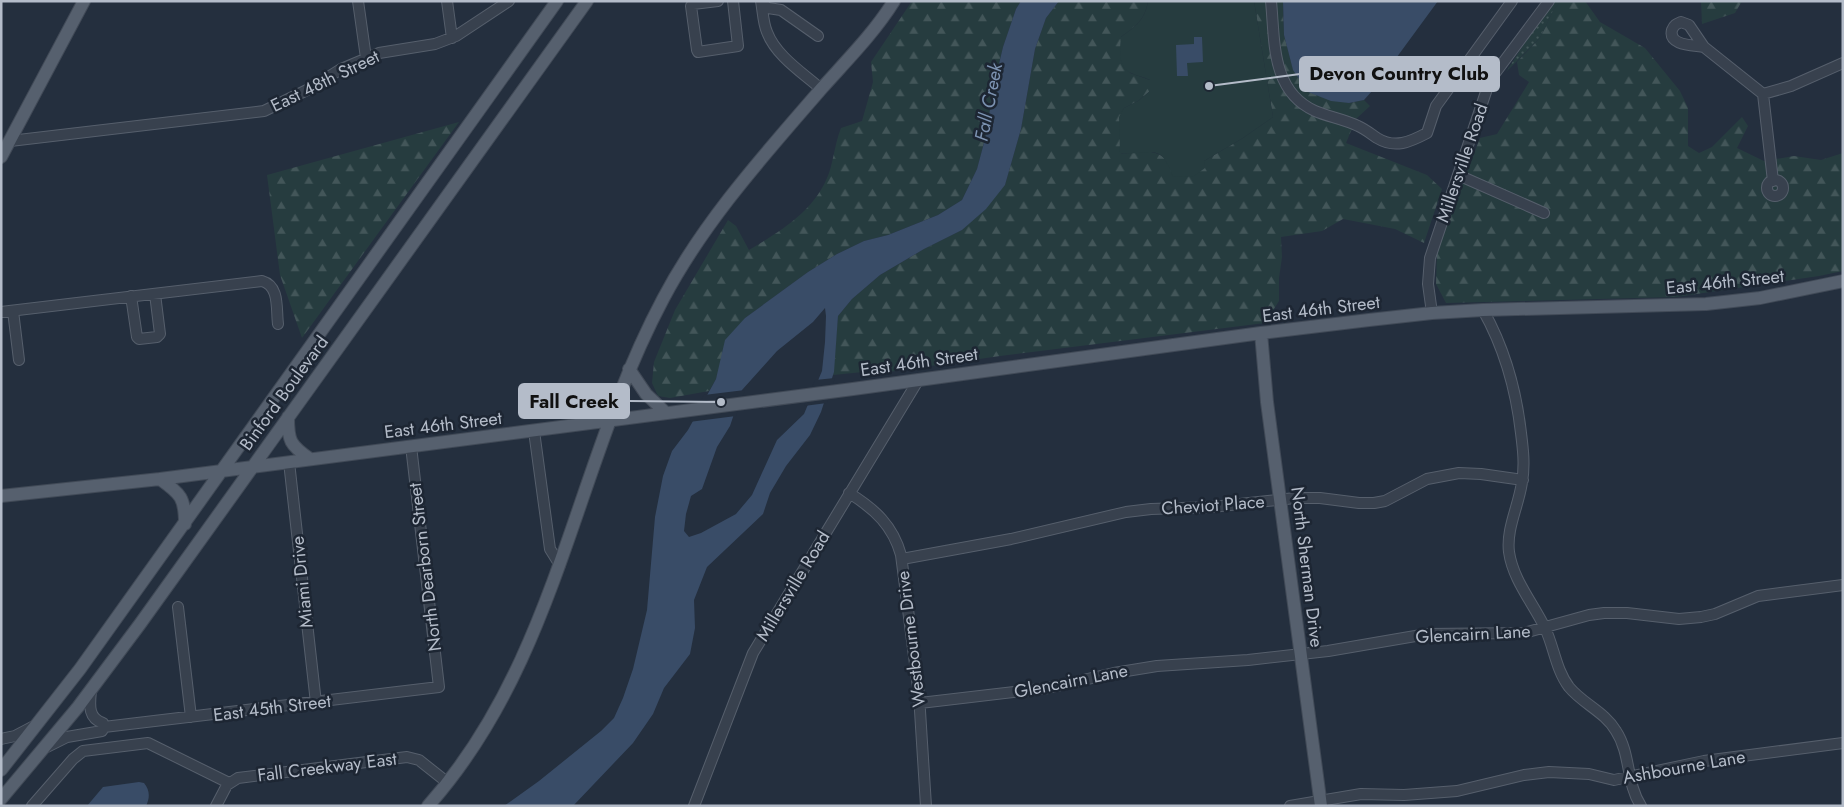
<svg xmlns="http://www.w3.org/2000/svg" width="1844" height="807" font-family="Jost,sans-serif">
<style>
.grass{fill:url(#grass-dots)}
.forest{fill:url(#forest-firs)}
.garden{fill:#263c3f}
.water{fill:#394c67;fill-rule:evenodd}
.pier{fill:#242f3e}
.lines{fill:none;stroke-linecap:round;stroke-linejoin:round}
.minor-casing{stroke:#565f6c;stroke-width:12}
.major-casing{stroke:#414a57;stroke-width:14}
.minor{stroke:#38414e;stroke-width:10}
.major{stroke:#56606e;stroke-width:12}
.labels{text-anchor:middle;stroke-width:5;stroke-linejoin:round;paint-order:stroke}
.street-label{font-size:18px;fill:#b4bcc9;stroke:#1d2633}
.water-label{font-size:19px;font-style:italic;fill:#7c92b1;stroke:#1d2633}
.leader{fill:none;stroke:#b4bcc9;stroke-width:2}
.callout-dot{fill:#b4bcc9;stroke:#1d2633;stroke-width:2}
.callout{fill:#b4bcc9;stroke:#b4bcc9;stroke-width:2}
.callout-label{font-size:19px;text-anchor:middle;font-weight:bold;fill:#111}
</style>
<defs>
<pattern id="grass-dots" width="8" height="8" patternUnits="userSpaceOnUse" patternTransform="scale(1.25)"><rect width="8" height="8" fill="#263c3f"/><path d="M2 2h.1M6 6h.1" fill="none" stroke="#435659" stroke-width="1.8" stroke-linecap="round"/></pattern>
<pattern id="forest-firs" width="22" height="20" patternUnits="userSpaceOnUse" patternTransform="scale(1.25)"><rect width="22" height="20" fill="#263c3f"/><path d="M5 1l3.5 6h-7zM16 11l3.5 6h-7z" fill="#435659"/></pattern>
</defs>
<rect width="100%" height="100%" fill="#242f3e"/>
<path class="grass" d="M1555,1H1561L1554,9L1540,38L1506,72L1524,44Z"/>
<path class="forest" d="M912,1H1021L1016,9L1003,47L994,85L985,139L977,169L962,200L938,215L888,235L864,241L837,254L808,272L745,318L721,362L716,379L709,391L670,398L658,396L652,383L654,362L675,310L728,220L736,226L749,250C781,231 816,210 829,173C834,158 835,143 841,128L862,121L873,82L871,62Z
M1059,1H1148C1145,20 1136,26 1121,37L1130,73L1150,80V91L1138,101L1124,108L1120,153C1141,155 1151,145 1168,161H1204L1243,138L1273,117L1254,1H1283L1284,35L1293,69L1308,92L1349,103L1364,100L1370,106L1356,119L1346,143L1427,175L1442,189L1424,243L1395,229L1343,219L1322,231L1281,237L1282,257L1279,278V301L1265,323L1000,356L875,374L863,372L833,375L838,316L852,299L880,275L924,249L962,230L1005,185L1021,129L1035,49L1046,18Z
M1561,1H1585L1600,22L1645,48L1680,91L1688,108V146L1699,153L1712,147L1742,117L1748,126L1737,148L1764,161L1794,156L1821,160L1843,153V271L1819,276L1676,297L1446,303L1436,284L1437,251L1480,138L1497,134L1529,82L1519,75L1517,62L1540,38L1554,9Z
M1701,1H1742L1735,13L1702,24Z
M459,122L302,338L280,275L267,175Z"/>
<path class="garden" d="M1148,1H1254L1273,117L1243,138L1204,161L1205,168L1194,176L1173,177C1160,140 1151,156 1120,153L1119,117L1124,108L1138,101L1150,91V80C1144,77 1137,76 1131,73C1117,67 1120,49 1121,37C1136,26 1145,20 1148,1Z"/>
<path class="water" d="M1021,1H1059L1046,18L1035,49L1021,129L1005,185L986,209L962,230L924,249L880,275L852,299L838,316L834,372L821,412L810,435L786,466L770,493L763,514L707,567L694,600L695,628L690,654L664,688L653,714L633,743L573,806H504L539,781L601,731L614,718L623,698L633,669L647,610L655,517L663,476L672,451L688,430L716,379L725,340L745,318L808,272L837,254L864,241L888,235L938,215L962,200L977,169L985,139L994,85L1003,47L1016,9ZM825,308L826,316L825,342L822,371L804,414L777,440L752,495L736,514L701,533L689,537L684,531L686,514L691,496L702,489L717,447L730,426L742,390L777,351L813,322Z
M1283,1H1438L1372,91L1364,100L1349,103L1331,101L1308,92L1293,70L1284,35Z
M1194,37H1202L1203,62L1187,63L1188,76H1177L1176,45L1194,44Z
M139,782L144,783C150,790 150,798 146,806H87L103,787Z"/>
<path class="pier" d="M835,378L827,403L804,406L815,380Z
M745,390L736,416L689,422L704,395Z"/>
<g class="lines">
<g class="minor-casing">
<path id="minor" d="M358,1L366,58
M447,1L452,38
M718,1L693,4L691,6L697,50L698,52L738,46L733,1
M761,1C763,12 763,23 767,32C776,56 803,73 821,89
M1271,1C1275,42 1271,91 1315,111C1329,117 1344,119 1358,126C1365,129 1371,134 1377,138C1395,149 1410,142 1427,133L1436,106L1512,1
M762,3L768,8L781,10L818,36
M1681,22L1689,25L1704,47C1694,45 1668,46 1672,30C1674,25 1676,24 1681,22Z
M1704,47L1763,94
M1468,62L1490,80
M1763,94L1773,181
M1763,94L1791,86L1843,63
M10,141L264,111L309,89L341,69L379,53L435,44L456,36L509,1
M1458,175L1544,213
M1767 188a8 8 0 1 1 16 0a8 8 0 1 1-16 0Z
M131,296L137,337L139,339L157,337L160,334L155,294
M1483,310C1505,349 1516,389 1521,433C1523,449 1525,465 1522,482C1519,505 1506,529 1509,552C1513,580 1533,603 1545,628C1554,647 1556,670 1569,687C1583,704 1605,712 1616,731C1631,754 1626,783 1641,806
M13,311L19,360
M1,312L262,281C280,286 276,309 278,324
M1432,313L1428,284L1430,258L1490,80L1549,1
M534,431L550,549L560,565
M289,462L316,703
M849,493C875,509 893,526 901,555L919,695L926,806
M902,559L1011,539L1126,512L1151,509L1212,507L1295,498H1320L1359,503H1374L1385,501L1427,479L1459,473L1481,474L1523,480
M178,607L191,717
M91,690C90,703 87,718 103,723L104,727
M920,703L1048,688L1114,673L1157,666L1248,660L1328,651L1427,634L1524,633L1589,615L1604,613H1627L1679,619L1701,617L1715,614L1758,596L1843,585
M1,739L15,736L34,726
M47,747L67,737L102,731L104,727L439,687L411,446
M32,806L73,759L83,751L148,743L229,783
M216,806L227,785L238,778L407,757L419,760L448,783
M694,806L753,653L919,379
M1290,806L1361,794L1404,795L1457,791L1524,775L1549,772L1589,774L1614,780L1704,761L1843,743"/>
</g>
<g class="major-casing">
<path id="major" d="M1,157L84,1
M1261,333L1267,402L1321,806
M629,369L646,394L666,413
M288,417C288,441 290,445 310,459
M160,479C181,494 185,498 185,524
M1,496L160,479L853,389L1261,333L1369,320L1432,313L1483,310L1706,304L1760,298L1843,281
M1,770L80,669L557,1
M1,799L78,707L140,624L587,1
M428,806C558,660 574,466 663,299C704,221 765,154 822,88C847,60 874,33 894,1"/>
</g>
<use href="#minor" class="minor"/>
<use href="#major" class="major"/>
</g>
<g class="labels">
<g class="street-label">
<text transform="translate(325 81) rotate(-26)" y="6">East 48th Street</text>
<text transform="translate(1462 163) rotate(-71)" y="6">Millersville Road</text>
<text transform="translate(1725 282) rotate(-6)" y="6">East 46th Street</text>
<text transform="translate(1321 309) rotate(-7)" y="6">East 46th Street</text>
<text transform="translate(919 362) rotate(-8)" y="6">East 46th Street</text>
<text transform="translate(284 393) rotate(-54)" y="6">Binford Boulevard</text>
<text transform="translate(443 425) rotate(-7)" y="6">East 46th Street</text>
<text transform="translate(1213 505) rotate(-4)" y="6">Cheviot Place</text>
<text transform="translate(425 567) rotate(-97)" y="6">North Dearborn Street</text>
<text transform="translate(1307 567) rotate(83)" y="6">North Sherman Drive</text>
<text transform="translate(302 582) rotate(-96)" y="6">Miami Drive</text>
<text transform="translate(793 586) rotate(-59)" y="6">Millersville Road</text>
<text transform="translate(1473 634) rotate(-3)" y="6">Glencairn Lane</text>
<text transform="translate(911 639) rotate(-97)" y="6">Westbourne Drive</text>
<text transform="translate(1071 681) rotate(-11)" y="6">Glencairn Lane</text>
<text transform="translate(272 708) rotate(-7)" y="6">East 45th Street</text>
<text transform="translate(327 767) rotate(-7)" y="6">Fall Creekway East</text>
<text transform="translate(1684 767) rotate(-10)" y="6">Ashbourne Lane</text>
</g>
<g class="water-label">
<text transform="translate(988 102) rotate(-79)" y="7">Fall Creek</text>
</g>
</g>
<path class="leader" d="M1209 86L1300 74M721 402L629 401"/>
<g class="callout-dot">
<circle cx="1209" cy="86" r="5"/>
<circle cx="721" cy="402" r="5"/>
</g>
<g class="callout">
<rect x="1300" y="57" width="199" height="34" rx="5"/>
<rect x="519" y="384" width="110" height="34" rx="5"/>
</g>
<g class="callout-label">
<text x="1399" y="80">Devon Country Club</text>
<text x="574" y="408">Fall Creek</text>
</g>
<rect width="1844" height="807" fill="none" stroke="#b4bcc9" stroke-width="5"/>
</svg>
